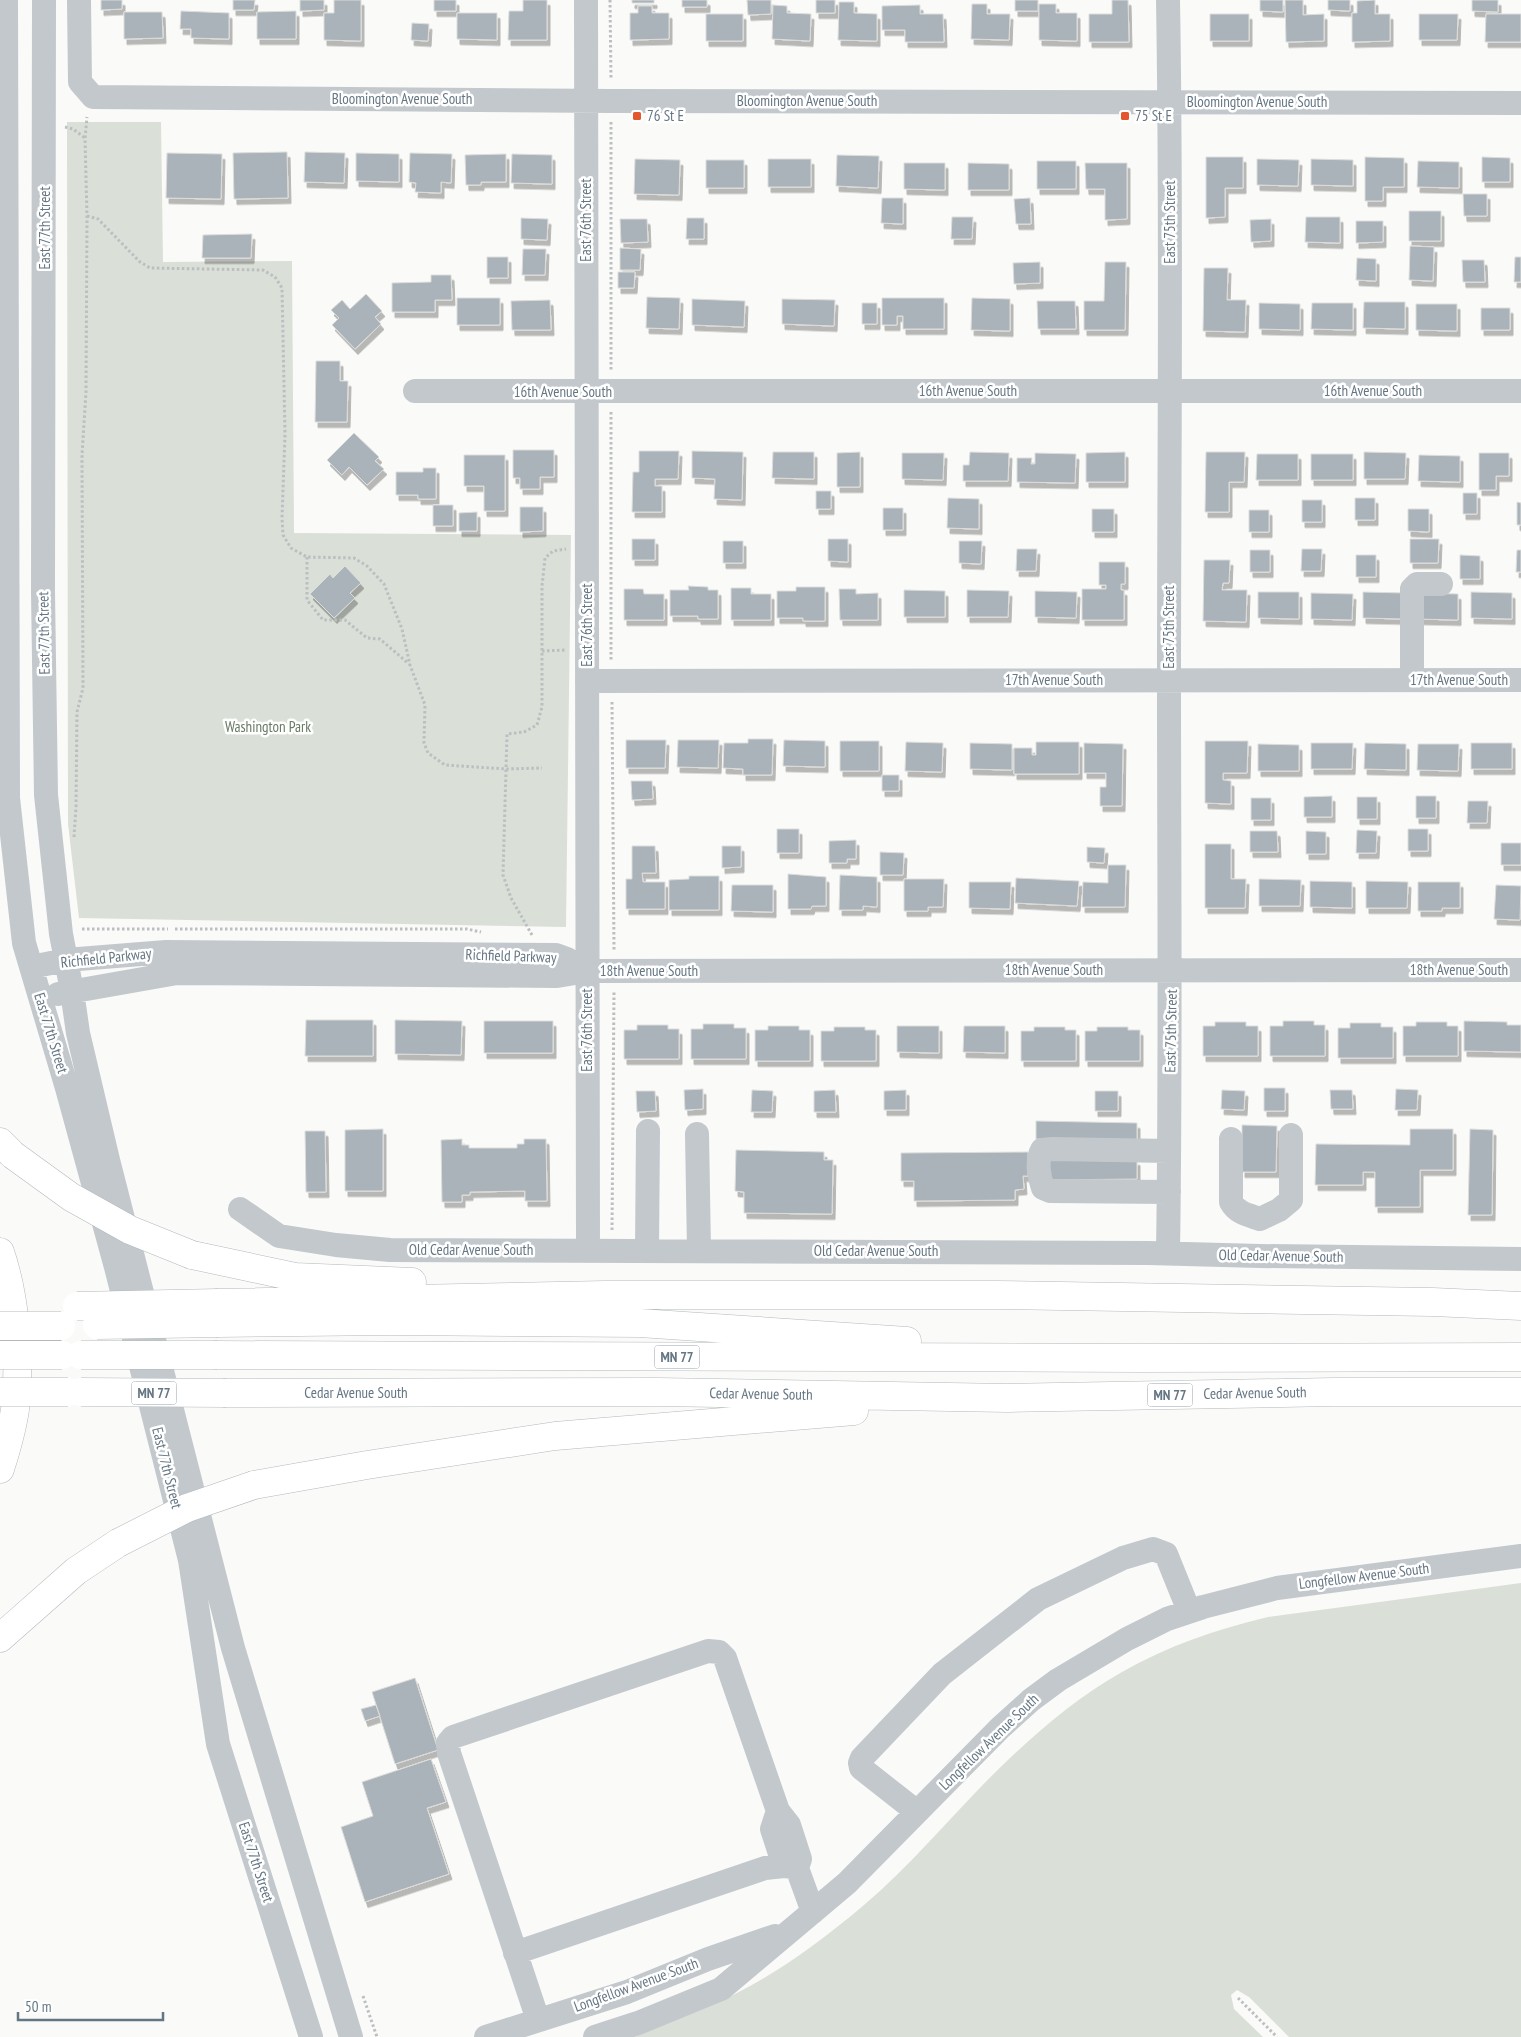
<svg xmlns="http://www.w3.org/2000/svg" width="1521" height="2037" font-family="'PT Sans Narrow',sans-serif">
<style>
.green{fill:#dadfd7}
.building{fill:#aab3b9;stroke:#dcdcda;filter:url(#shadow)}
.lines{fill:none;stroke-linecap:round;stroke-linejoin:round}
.highway-casing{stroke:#b4b9bd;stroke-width:29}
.path{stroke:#bbbfc2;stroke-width:3;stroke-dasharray:2.5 2.5;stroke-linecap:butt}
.minor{stroke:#c3c8cc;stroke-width:24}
.highway{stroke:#fff;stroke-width:28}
.highway-bridge-casing{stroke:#b4b9bd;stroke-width:29;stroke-linecap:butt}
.highway-bridge{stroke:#fff;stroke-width:28}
.poi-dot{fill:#e4572e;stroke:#fff;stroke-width:2}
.labels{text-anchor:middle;stroke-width:5;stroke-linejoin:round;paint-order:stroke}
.shield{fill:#fff;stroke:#939fa8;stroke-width:1}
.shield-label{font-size:14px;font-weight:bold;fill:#657683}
.street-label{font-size:15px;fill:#657683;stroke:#fff}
.poi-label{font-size:15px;fill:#657683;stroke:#fff;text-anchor:start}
.park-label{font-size:15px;fill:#687a64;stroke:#fff}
</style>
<defs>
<filter id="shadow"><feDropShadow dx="3" dy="5.5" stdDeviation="0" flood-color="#0004"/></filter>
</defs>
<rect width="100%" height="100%" fill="#fafaf8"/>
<path class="green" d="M67,122H161L163,262L292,261L294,533L571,535L566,927L79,918L68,824Z
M1521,1583V2037H1289L1249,1997L1237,1990L1231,1995L1234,2009L1263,2037H626C663,2024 700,2012 735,1994C782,1970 824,1939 864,1905C917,1860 960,1805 1010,1758C1044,1726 1081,1695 1122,1672C1167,1646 1218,1629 1268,1617Z"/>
<path class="building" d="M101,0H122V9L101,10Z
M233,0H255L254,10H233Z
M300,0H324V10L300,11Z
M334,0H361V41L324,40V13H334Z
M434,0H456V11H434Z
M523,0H547V40H508L509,11H523Z
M632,0H654V3H632Z
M682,0H707V7H682Z
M747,0H771V14L748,15Z
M816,0H835V13H816Z
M1015,0H1038V11H1015Z
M1112,0H1128L1129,42H1089V14H1112Z
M1260,0H1283V12L1260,11Z
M1285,0H1303V15L1324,14V41L1286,42Z
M1328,0H1350V11L1328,10Z
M1375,0V14H1390V41L1352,42V13H1357V1Z
M1472,0H1498V12L1472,11Z
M839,2H854V13L877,14V41L838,40Z
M972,4H987V14H1010L1009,40L971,39Z
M1039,4H1056V13H1077V41L1039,40Z
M773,5L787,6V13L811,14L810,41L772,39Z
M920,5V14H943L944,42H905V30H882V6Z
M638,6H652V13H669V39L630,40V13H638Z
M181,11L229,13V39L191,38V29H180Z
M296,11V39H257V12Z
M124,12H162L163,38L124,39Z
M457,13H497V40L457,39Z
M706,14H743V41H706Z
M1210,14H1249V41H1210Z
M1419,14H1458L1457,40H1419Z
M1486,14H1521V42H1485Z
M412,23L429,24L428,41L411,40Z
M287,152L288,198L234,199L233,153Z
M305,152L345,153L344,183L304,182Z
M167,153L222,154L221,199L166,198Z
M356,153L399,154V182L356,181Z
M410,153L452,154L451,183L441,182V193L415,192L416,183L409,182Z
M506,154V182H481V185H466L465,155Z
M512,154L552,155V184L511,183Z
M837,155L879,156L878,188L836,186Z
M1206,157H1243V188H1225V217L1206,218Z
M1365,157L1404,158V187H1383V201H1365Z
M1482,157L1510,158V182H1482Z
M635,159L680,160L679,195L634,194Z
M768,159H811V187H768Z
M1257,159L1299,160L1298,186L1257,185Z
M1311,159L1353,160V186L1311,185Z
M706,160H744V188H706Z
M1037,161H1076V189H1037Z
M1418,161L1459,162V188L1417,187Z
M904,163H945V190L904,189Z
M968,163L1009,164V190H968Z
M1085,163H1127V219L1105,220V189H1086Z
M1463,194H1487V216H1464Z
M882,198H903V224L881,223Z
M1030,198L1031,224H1016L1014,199Z
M1409,211H1441V241H1409Z
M952,217H973L972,239H951Z
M1306,217H1340V243L1305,242Z
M521,218L548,219L547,240L521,239Z
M687,218H704V239H686Z
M620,219H647L648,242L621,243Z
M1271,219V241L1251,242L1250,220Z
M1356,221H1383V242L1356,243Z
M252,234L251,258H202L203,235Z
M1410,246L1434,247L1433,281L1409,280Z
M620,248L641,249L640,270H620Z
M523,249H546L545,275H522Z
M487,257H508V278H487Z
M1515,257H1521V282H1514Z
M1357,258L1376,259V281L1356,280Z
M1462,260H1484L1485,282H1463Z
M1040,262V283L1014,284L1013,263Z
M1105,262H1126L1125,330H1084V301H1104Z
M1204,268H1228L1227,300H1246L1245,332L1203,331Z
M618,272H635L634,288H618Z
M431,275H451L452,300H435V312H392V283L431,282Z
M366,294L382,311L375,317L381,324L355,349L332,325L339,318L331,310L342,300L350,309Z
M647,297L680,298L679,329L646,328Z
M457,298H500V325H457Z
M882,298H944V329H903V316H897V325H882Z
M972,298L1010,299V331L971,330Z
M692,299L745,301L744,327L692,325Z
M782,299L835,300L834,326L782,324Z
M550,300L551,330H512L511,301Z
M1037,301H1075L1076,329H1038Z
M1364,302H1405V329L1363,328Z
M862,303H877V324H862Z
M1259,303L1300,304V330L1259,329Z
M1312,303H1353V330L1311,329Z
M1416,304H1457V331L1416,330Z
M1481,308H1510V330H1481Z
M316,361H340V381H348L347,422H315Z
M354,433L379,457L375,461L384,469L367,485L349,467L342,475L327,460Z
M513,450H554V477H540V489H520V478H513Z
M639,451H679L678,479H655V486H662V512H632L633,472H639Z
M692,451L743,452L742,500L714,499L715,479L692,478Z
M773,452H814V479L772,478Z
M860,452V487H837V453Z
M970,452L1009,453L1008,481H963V465H969Z
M1125,452V482H1086V453Z
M1206,452H1245L1244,482H1229V512H1205Z
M1364,452L1406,453L1405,479H1364Z
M902,453H944L943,480L902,479Z
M1035,453L1076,454L1075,483L1017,482V458H1032L1031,464H1035Z
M1479,453H1509V476H1496V490H1479Z
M1257,454H1298V480H1256Z
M1311,454H1353V480H1311Z
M464,455H505V511H484V486H464Z
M1419,455L1460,456V482L1418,481Z
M423,468H436V499H418V495H396V472H423Z
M816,491H831V509H816Z
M1463,493H1477V514H1463Z
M948,498L979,499V529L947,528Z
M1355,498H1375V520H1355Z
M1302,500H1322V522H1302Z
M1517,502L1521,503V525H1517Z
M433,505H453V526H433Z
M520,507H543V531L520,532Z
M883,508H903V530H883Z
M1092,509H1114V532H1092Z
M1408,509H1429V532L1408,531Z
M1249,510H1269V532H1249Z
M477,512V531H459V513Z
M632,539H655V560H632Z
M828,539H848V562L828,561Z
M1410,539H1439L1438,563H1410Z
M723,541H743V563H723Z
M959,541H982L981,564L959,563Z
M1017,549H1037L1036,571H1016Z
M1302,549H1322L1321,571H1301Z
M1250,550H1270V572H1250Z
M1517,550H1521V572H1516Z
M1356,555H1376V577H1356Z
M1460,555L1480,556V579H1460Z
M1204,560H1230L1229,583H1223L1222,590H1247L1246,622L1203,621Z
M1099,562H1125V584H1121V590H1124V620H1082V589H1106V585H1099Z
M345,566L361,583L350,593L355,598L334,618L310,594L330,574L333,578Z
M688,586L708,587V590H718V619H698V616H670V590H689Z
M796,587H825V621H803V618H777V591H796Z
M731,588H751V594H771V620H731Z
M624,589H643L644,594H664V620H624Z
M839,589H856V594L878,593V620H840Z
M904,590L945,591V617H904Z
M967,590L1009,591L1008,617H967Z
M1035,591L1077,592L1076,618L1035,617Z
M1258,592H1299V619L1258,618Z
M1363,592L1405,593L1404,619L1363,618Z
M1471,592L1512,593V619L1471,618Z
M1311,593L1353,594L1352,620L1311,619Z
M1417,593L1458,594V620L1417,619Z
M748,739H773L772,775H743V769L723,768L724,743H748Z
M626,740H666L665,768H626Z
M678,740H719L718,768L677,767Z
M784,740L825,741V767L783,766Z
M840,741H879V771H840Z
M1205,741H1248L1247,773H1223V780L1231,781V804L1205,803Z
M906,742L943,743L942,772L905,771Z
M1036,742H1079V774H1014V748H1032V755H1036Z
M970,743L1012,744V770L970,769Z
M1084,743L1123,744L1122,806H1100V787H1106V773H1084Z
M1311,743H1353L1352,769H1311Z
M1365,743L1406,744V770L1364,769Z
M1471,743H1512V769H1471Z
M1258,744L1299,745V771H1258Z
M1418,744H1459L1458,771L1417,770Z
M882,775H899V791H882Z
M631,781H652L653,799L632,800Z
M1332,796V817H1304V797Z
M1416,796H1436V818H1416Z
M1357,797H1377V819H1357Z
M1251,798H1271V820H1251Z
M1468,801H1488L1487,823H1467Z
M777,829H799V853H777Z
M1408,829H1428V851H1408Z
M1357,830L1377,831L1376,853H1356Z
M1250,831H1277L1278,852H1250Z
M1306,831L1326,832V854H1306Z
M856,840V859H847V863H829V841Z
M1501,843H1521V865H1501Z
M1205,844H1231V879H1246L1245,908H1205Z
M632,846H655L656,873H642L643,882H665V909H626V879H632Z
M722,846H741V867L722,868Z
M1087,847L1105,848L1104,863L1087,862Z
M880,852L904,853L903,875H880Z
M1108,865H1126L1125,907H1082L1083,882L1108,883Z
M788,874L826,877V906H812L811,909H788Z
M840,875L877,877V907L863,906V910H839Z
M689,876H719V910H669V880L689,879Z
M1016,878L1079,881L1077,906L1015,903Z
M904,879H944L943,907H928V911H904Z
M1259,879L1301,880L1300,906H1259Z
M1310,881L1352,882V908L1310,907Z
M1366,881L1408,882L1407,908H1366Z
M969,882H1011L1010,909L969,908Z
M1418,882H1460V908H1442V911H1418Z
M732,885H773V912L731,911Z
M1496,885L1521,886L1520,920L1494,919Z
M306,1020H373V1056H305Z
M395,1020L462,1021L461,1055L395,1054Z
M484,1021H553V1053H484Z
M1283,1021H1314V1025H1325V1056H1270V1026H1283Z
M1464,1021L1507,1022V1025H1521V1052L1464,1051Z
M1215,1022H1246V1026H1258V1056H1203V1026H1215Z
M1416,1022H1447V1026H1458V1056H1403V1026H1416Z
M1350,1023H1381V1027H1393V1058H1338V1028H1350Z
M703,1024H734V1028H746V1059H691V1029H703Z
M637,1025H668V1029H679V1059H624V1030H637Z
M768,1026H799V1030H810V1061H755V1030H768Z
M897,1026H939V1053L897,1052Z
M964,1026H1005V1053L963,1052Z
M834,1027H865V1030H876V1061H821V1031H834Z
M1034,1027H1065V1030H1076V1061H1021V1031H1034Z
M1097,1027H1128V1030H1140V1061H1085V1031H1097Z
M1264,1088H1285V1111H1264Z
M703,1089V1109L685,1110L684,1090Z
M1396,1089L1418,1090L1417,1110H1395Z
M752,1090L773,1091L772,1112H751Z
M835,1090L836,1112H814V1091Z
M906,1090V1110H884V1091Z
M1222,1090L1245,1091L1244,1110L1221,1109Z
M1330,1090H1352L1353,1109H1331Z
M636,1091H655L656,1111L637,1112Z
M1095,1091H1118V1111H1095Z
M1036,1121L1137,1123V1140L1036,1139Z
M1242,1125L1277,1126L1276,1172H1242Z
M383,1129V1191H345V1130Z
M1410,1129H1453V1170H1420V1207H1375V1172H1363V1185H1315L1316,1144L1410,1145Z
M1470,1129L1493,1130L1492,1215H1468Z
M305,1131H325L326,1192H306Z
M462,1139V1145H469V1148H517V1144H524V1139H546L547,1201H525V1191L470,1192V1195H462V1202H442L441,1140Z
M736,1150L824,1152V1160H833L832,1214L744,1213V1192L735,1191Z
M1028,1152V1176H1023L1024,1189L1015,1190V1200L914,1201V1181H901V1153Z
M1044,1160H1137V1179L1044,1180Z
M415,1678L438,1750L395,1764L372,1692Z
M376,1705L380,1716L365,1721L361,1709Z
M431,1759L446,1802L427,1808L449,1874L365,1902L341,1827L373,1816L362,1782Z"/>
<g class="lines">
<g class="highway-casing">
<path id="highway" d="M0,1142L13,1155
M0,1252C15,1296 20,1355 16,1401C14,1424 7,1447 0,1469
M192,1255L295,1277L412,1282
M218,1303L605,1295H997L1433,1302L1521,1306
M218,1323L391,1321L640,1323L907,1341
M217,1355L1138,1358L1521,1357
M226,1393L658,1392L1008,1398L1333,1392H1521
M254,1485L367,1465L555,1436L854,1411
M0,1638L76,1571L118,1543"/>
</g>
<path class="path" d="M610,0L611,80
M611,122V370
M65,127L73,129L85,138
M87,216L98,219L140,262L150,268L263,270L275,277L282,288L285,434L282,518L283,535L291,548L307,557L354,558L367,566L384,584L402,629L410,665L425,705L424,743L428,753L445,765L506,769L542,768
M611,412V660
M307,557V600L323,620H345L367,638L380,639L409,664
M542,651L566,650
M612,702L614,950
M74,837L76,807L77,712L83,688L82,455L86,392L87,216L85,139L87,117
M82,929H168
M175,929H467L481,932
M532,935L511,898L503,875L507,734L524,732L537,725L542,707V586L545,558L553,551L566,549
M612,1230L614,991
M363,1996L377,2037
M1238,1998L1277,2037"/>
<path class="minor" d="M6,0L8,798L24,943L67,1088L116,1267L190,1560L218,1744L311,2037
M44,0L43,592L46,795L61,934L72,991L78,1033L108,1160L233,1648L351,2037
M79,0L80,82L93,97L611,101L1521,103
M586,0L588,1250
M1168,0C1172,227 1169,453 1169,680C1169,871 1171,1062 1168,1253
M415,391H1521
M1412,680V589L1417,584H1441
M587,681L1521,680
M31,967L66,960L166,952L556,955L567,959L587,971
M58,994L177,973L557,976L587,971L1521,970
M697,1134L699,1250
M1231,1139V1202C1237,1213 1248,1215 1260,1219L1279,1210L1291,1200V1135
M1169,1151L1052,1149L1042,1150C1036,1161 1039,1177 1043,1188L1050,1191L1169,1192
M240,1209L279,1236L336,1245L390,1250L1148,1253L1260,1256L1521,1259
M647,1250L648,1131
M778,1811L772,1829L784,1866L797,1868
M917,1812L861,1768L860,1763L862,1758L942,1674L1038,1599L1123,1558L1153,1549L1166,1554L1189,1611
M515,1953L765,1868L784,1866
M538,2020L449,1753L448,1743L453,1737L708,1651L719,1652L725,1658L778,1811L789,1825L800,1859L797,1868L813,1912
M486,2037L627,1992L708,1959L775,1936
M595,2037L638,2023L721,1989L847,1883L1000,1728L1031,1700L1058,1680L1127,1639L1167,1619L1203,1607L1277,1588L1521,1556"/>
<use href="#highway" class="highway"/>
<g class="highway-bridge-casing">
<path id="highway-bridge" d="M13,1155L71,1197L130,1230L192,1255
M77,1306L218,1303
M97,1325L218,1323
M0,1326H61
M0,1355H62
M81,1355H217
M0,1392H68
M81,1392L226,1393
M118,1543L187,1508L254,1485"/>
</g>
<use href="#highway-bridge" class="highway-bridge"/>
</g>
<g class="poi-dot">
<rect x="632" y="111" width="10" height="10" rx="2.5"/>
<rect x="1120" y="111" width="10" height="10" rx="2.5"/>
</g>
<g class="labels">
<g class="shield">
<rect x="654.5" y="1345.5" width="45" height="23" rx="4"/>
<rect x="131.5" y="1381.5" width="45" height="23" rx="4"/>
<rect x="1147.5" y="1383.5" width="45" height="23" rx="4"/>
</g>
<g class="shield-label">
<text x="677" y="1362">MN 77</text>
<text x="154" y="1398">MN 77</text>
<text x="1170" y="1400">MN 77</text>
</g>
<g class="street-label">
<text x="402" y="104">Bloomington Avenue South</text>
<text x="807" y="106">Bloomington Avenue South</text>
<text x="1257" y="107">Bloomington Avenue South</text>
<text transform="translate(586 220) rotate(-90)" y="5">East 76th Street</text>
<text transform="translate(1170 222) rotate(-90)" y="5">East 75th Street</text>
<text transform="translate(45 228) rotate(-90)" y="5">East 77th Street</text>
<text x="968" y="396">16th Avenue South</text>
<text x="1373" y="396">16th Avenue South</text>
<text x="563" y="397">16th Avenue South</text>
<text transform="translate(587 625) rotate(-90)" y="5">East 76th Street</text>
<text transform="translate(1169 627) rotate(-90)" y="5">East 75th Street</text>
<text transform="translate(44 633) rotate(-91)" y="5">East 77th Street</text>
<text x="1054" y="685">17th Avenue South</text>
<text x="1459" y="685">17th Avenue South</text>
<text transform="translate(511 956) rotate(2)" y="5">Richfield Parkway</text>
<text transform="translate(106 958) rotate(-6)" y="5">Richfield Parkway</text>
<text x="1054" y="975">18th Avenue South</text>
<text x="1459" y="975">18th Avenue South</text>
<text x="649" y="976">18th Avenue South</text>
<text transform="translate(587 1030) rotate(-90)" y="5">East 76th Street</text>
<text transform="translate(1171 1031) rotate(-89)" y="5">East 75th Street</text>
<text transform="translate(51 1033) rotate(73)" y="5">East 77th Street</text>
<text x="471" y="1255">Old Cedar Avenue South</text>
<text x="876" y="1256">Old Cedar Avenue South</text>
<text transform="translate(1281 1256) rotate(1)" y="5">Old Cedar Avenue South</text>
<text x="356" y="1398">Cedar Avenue South</text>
<text transform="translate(1255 1393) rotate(-1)" y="5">Cedar Avenue South</text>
<text transform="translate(761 1394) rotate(1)" y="5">Cedar Avenue South</text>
<text transform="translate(167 1468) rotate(76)" y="5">East 77th Street</text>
<text transform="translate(1364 1576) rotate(-7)" y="5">Longfellow Avenue South</text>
<text transform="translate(989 1742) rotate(-44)" y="5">Longfellow Avenue South</text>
<text transform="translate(256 1862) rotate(72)" y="5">East 77th Street</text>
<text transform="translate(636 1985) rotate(-20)" y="5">Longfellow Avenue South</text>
</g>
<g class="poi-label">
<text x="647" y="121">76 St E</text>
<text x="1135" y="121">75 St E</text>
</g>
<g class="park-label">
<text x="268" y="732">Washington Park</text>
</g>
</g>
<path d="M18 2012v8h145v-8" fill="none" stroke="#657683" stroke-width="2.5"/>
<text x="25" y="2012" font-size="15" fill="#657683" stroke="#ffffff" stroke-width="4" paint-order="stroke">50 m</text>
</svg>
